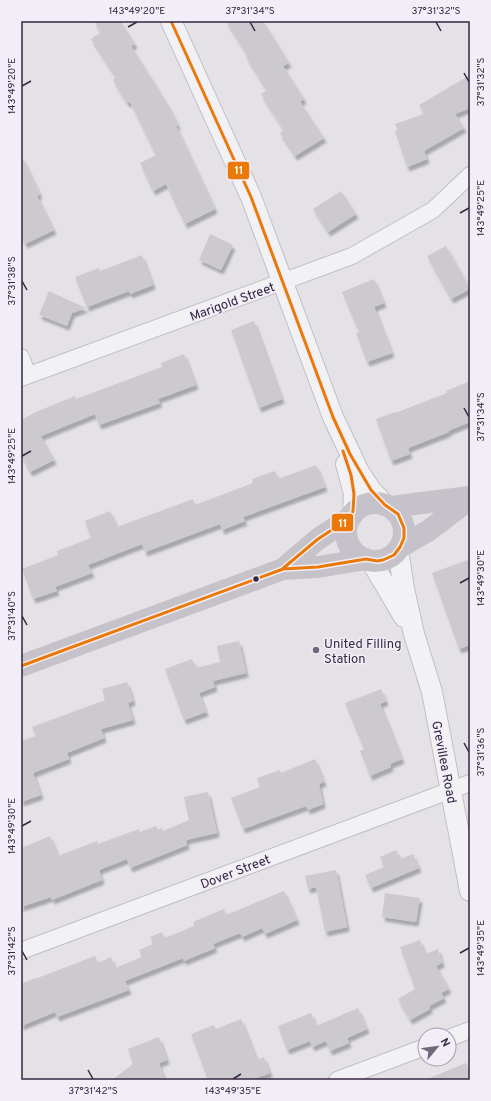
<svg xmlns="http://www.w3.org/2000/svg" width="491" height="1101" font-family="Overpass,sans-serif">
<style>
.building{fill:#ccc9cf;filter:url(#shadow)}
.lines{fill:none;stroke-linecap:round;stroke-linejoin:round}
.minor-casing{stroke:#c1bfc5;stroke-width:18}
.tertiary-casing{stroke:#c1bfc5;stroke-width:22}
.minor{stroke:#f2f1f3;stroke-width:16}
.tertiary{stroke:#f2f1f3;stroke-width:20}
.secondary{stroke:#c6c2c9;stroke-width:22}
.bus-1-casing{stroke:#f2eef7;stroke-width:6}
.bus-1{stroke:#eb7907;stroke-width:3}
.ticks{fill:none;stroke:#352642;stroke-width:1.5}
.bus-dot{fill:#352642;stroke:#f2eef7;stroke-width:1.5}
.poi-dot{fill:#72687c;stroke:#f2eef7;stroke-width:1.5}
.labels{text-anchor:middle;stroke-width:3;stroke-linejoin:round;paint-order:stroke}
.street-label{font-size:13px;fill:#352642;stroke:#f2eef7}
.poi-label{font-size:13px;fill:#352642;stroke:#f2eef7;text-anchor:start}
.line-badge{stroke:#f2eef7;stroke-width:1.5}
.badge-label{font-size:11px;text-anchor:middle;font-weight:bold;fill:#fff}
.neatline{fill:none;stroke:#352642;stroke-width:1.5}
.ticks-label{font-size:10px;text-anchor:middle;fill:#352642}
</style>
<defs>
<filter id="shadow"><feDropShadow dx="2.5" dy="4.5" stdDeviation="1" flood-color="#0004"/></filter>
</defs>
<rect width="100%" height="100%" fill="#e4e2e7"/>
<path class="building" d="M94,21H120L135,44L131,46L168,105L178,125L176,126L215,209L185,224L166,184L153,191L140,163L156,155L130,102L127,103L113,80L116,77L91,39L101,32Z
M226,21H263L289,63L283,66L304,99L300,102L324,138L295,156L280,133L284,130L261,94L267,90L246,57L248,56Z
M470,75V108L455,114L464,128L424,151L427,159L407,167L395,131L398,130L395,124L424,114L419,105Z
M21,155L40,194L37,196L54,230L25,244L21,236Z
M341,191L356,214L328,232L313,209Z
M210,234L233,245L221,270L199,260Z
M446,246L470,289L451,299L427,256Z
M142,255L153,285L130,294L129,291L87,307L75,277L99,268L100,271Z
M374,279L384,303L374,307L392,353L367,362L356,333L359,332L342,292Z
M49,291L86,308L72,313L67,326L39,315Z
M254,321L282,399L259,408L231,330Z
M184,354L196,385L158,399L160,403L99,425L95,414L41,436L54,460L30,472L21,455V420L36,412L75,396L76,399L162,367L161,363Z
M470,381V422L448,431L449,432L408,448L410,454L391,461L376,419L395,412V413L447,393L446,391Z
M316,465L325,487L243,517L245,521L222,530L220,524L145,552L142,544L88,565L92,573L55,587L57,591L33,599L22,569L58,555L57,551L91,538L85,521L110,511L117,527L193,499L195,505L253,483L252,479L275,471L278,479Z
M470,559V645L459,649L432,573Z
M239,641L246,673L213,681L215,687L199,693L206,712L184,720L165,669L192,659L196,668L220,662L217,646Z
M127,682L133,701L128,703L133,720L101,729L104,738L67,753L69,759L33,773L41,795L21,802V741L36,736L32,727L105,700L102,689Z
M381,689L386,701L380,704L402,759L390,764L391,767L370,776L360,751L364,749L345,703Z
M315,759L324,782L319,784L323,804L308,810L306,806L243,829L231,798L260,787L257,778L280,770L281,773Z
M208,792L217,833L186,840L187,845L130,868L127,859L99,870L102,880L52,900L51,897L21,907V848L50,836L58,856L97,841L98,844L139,829L140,832L156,826L158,830L162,828L163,831L189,820L184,797Z
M396,850L400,859L413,854L419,868L371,888L365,875L384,867L380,857Z
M336,870L347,927L325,932L316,887L308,889L305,876Z
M284,891L297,920L265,934L262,928L242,937L240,933L213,944L215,948L184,961L183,958L125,981L129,990L57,1017L55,1012L21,1026V984L35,978V979L95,956L98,963L111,957L115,968L142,957L139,950L153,944L150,937L162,932L165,938L194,926L193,922L224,909L226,915Z
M385,893L420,898L416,922L382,917Z
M420,940L425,954L438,949L442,963L436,966L449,989L441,993L444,998L429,1006L430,1009L410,1020L398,999L415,989L400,947Z
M358,1008L367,1029L347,1038L349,1043L330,1051L326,1041L312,1047L310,1041L287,1050L278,1026L311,1013L316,1026Z
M241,1019L257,1060L264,1057L270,1073L251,1080H208L191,1034L214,1025L216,1029Z
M159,1037L167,1060L159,1063L165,1080H112L133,1064L128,1049Z
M466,1063L470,1073V1080H425Z"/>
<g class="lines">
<g class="minor-casing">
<path id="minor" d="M21,357L28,375
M21,378L352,256L433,210L470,175
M21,951L470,783
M449,1038L470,1030
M337,1080L425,1047"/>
</g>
<g class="tertiary-casing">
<path id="tertiary" d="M171,21L251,197L333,417L359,472L371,490L385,505
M346,464L354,494L353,514
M398,550L404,589L414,634L432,692L470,891
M371,561L404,617"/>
</g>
<use href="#minor" class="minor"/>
<use href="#tertiary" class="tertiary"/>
<path class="secondary" d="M346 532a29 29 0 1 1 58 0a29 29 0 1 1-58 0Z
M391,507L470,497
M400,547L428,531L470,499
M283,569L318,539L350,518
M21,666L283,569L318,567L366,559"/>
<g class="bus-1-casing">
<path id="bus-1" d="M281,570L318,539L350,518L353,511L354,494L351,475L343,451
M21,666L283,569L318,567L366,559L377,561L383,560L394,555L400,547L404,538V528L398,514L385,505L371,490L350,454L333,417L251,197L171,21"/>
</g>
<use href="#bus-1" class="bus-1"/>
</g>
<path class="ticks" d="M250,22L255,31M436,22L441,31M128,27L137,22M464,73L469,82M22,86L31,81M460,213L469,208M22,281L27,290M464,408L469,417M22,456L31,451M460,583L469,578M22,616L27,625M464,743L469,752M22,826L31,821M22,951L27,960M460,953L469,948M88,1070L93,1079M233,1079L241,1074"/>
<circle class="bus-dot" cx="256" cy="579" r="3.5"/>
<circle class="poi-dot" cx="316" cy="650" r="4"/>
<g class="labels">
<g class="street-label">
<text transform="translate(232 301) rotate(-20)" y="5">Marigold Street</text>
<text transform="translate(445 762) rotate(79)" y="5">Grevillea Road</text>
<text transform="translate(235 871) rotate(-21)" y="5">Dover Street</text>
</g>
<g class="poi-label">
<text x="324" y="648">United Filling<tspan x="324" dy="15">Station</tspan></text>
</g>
</g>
<g class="line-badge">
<rect x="227" y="161" width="23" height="19" rx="4" fill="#eb7907"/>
<rect x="331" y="513" width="23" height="19" rx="4" fill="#eb7907"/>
</g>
<g class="badge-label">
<text x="239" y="174">11</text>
<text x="343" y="527">11</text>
</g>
<rect width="491" height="1101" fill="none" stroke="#f2eef7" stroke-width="44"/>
<g transform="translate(437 1047) rotate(61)"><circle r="19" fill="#f2eef7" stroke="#a69eaf"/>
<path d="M0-3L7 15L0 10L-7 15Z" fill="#72687c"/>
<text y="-6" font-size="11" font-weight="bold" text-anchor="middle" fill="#352642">N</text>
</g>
<rect x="22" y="22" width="447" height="1057" class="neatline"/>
<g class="ticks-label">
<text x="137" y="14">143°49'20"E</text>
<text x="250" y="14">37°31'34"S</text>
<text x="436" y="14">37°31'32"S</text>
<text transform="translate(480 82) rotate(-90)" y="4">37°31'32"S</text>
<text transform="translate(11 86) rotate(-90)" y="4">143°49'20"E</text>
<text transform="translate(480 208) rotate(-90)" y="4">143°49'25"E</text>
<text transform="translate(11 281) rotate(-90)" y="4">37°31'38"S</text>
<text transform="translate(480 417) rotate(-90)" y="4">37°31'34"S</text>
<text transform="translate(11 456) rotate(-90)" y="4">143°49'25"E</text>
<text transform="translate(480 578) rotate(-90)" y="4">143°49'30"E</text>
<text transform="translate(11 616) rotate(-90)" y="4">37°31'40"S</text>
<text transform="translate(480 752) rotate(-90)" y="4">37°31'36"S</text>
<text transform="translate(11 826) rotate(-90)" y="4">143°49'30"E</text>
<text transform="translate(480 948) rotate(-90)" y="4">143°49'35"E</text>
<text transform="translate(11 951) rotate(-90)" y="4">37°31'42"S</text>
<text x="93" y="1094">37°31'42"S</text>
<text x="233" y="1094">143°49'35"E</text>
</g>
</svg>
